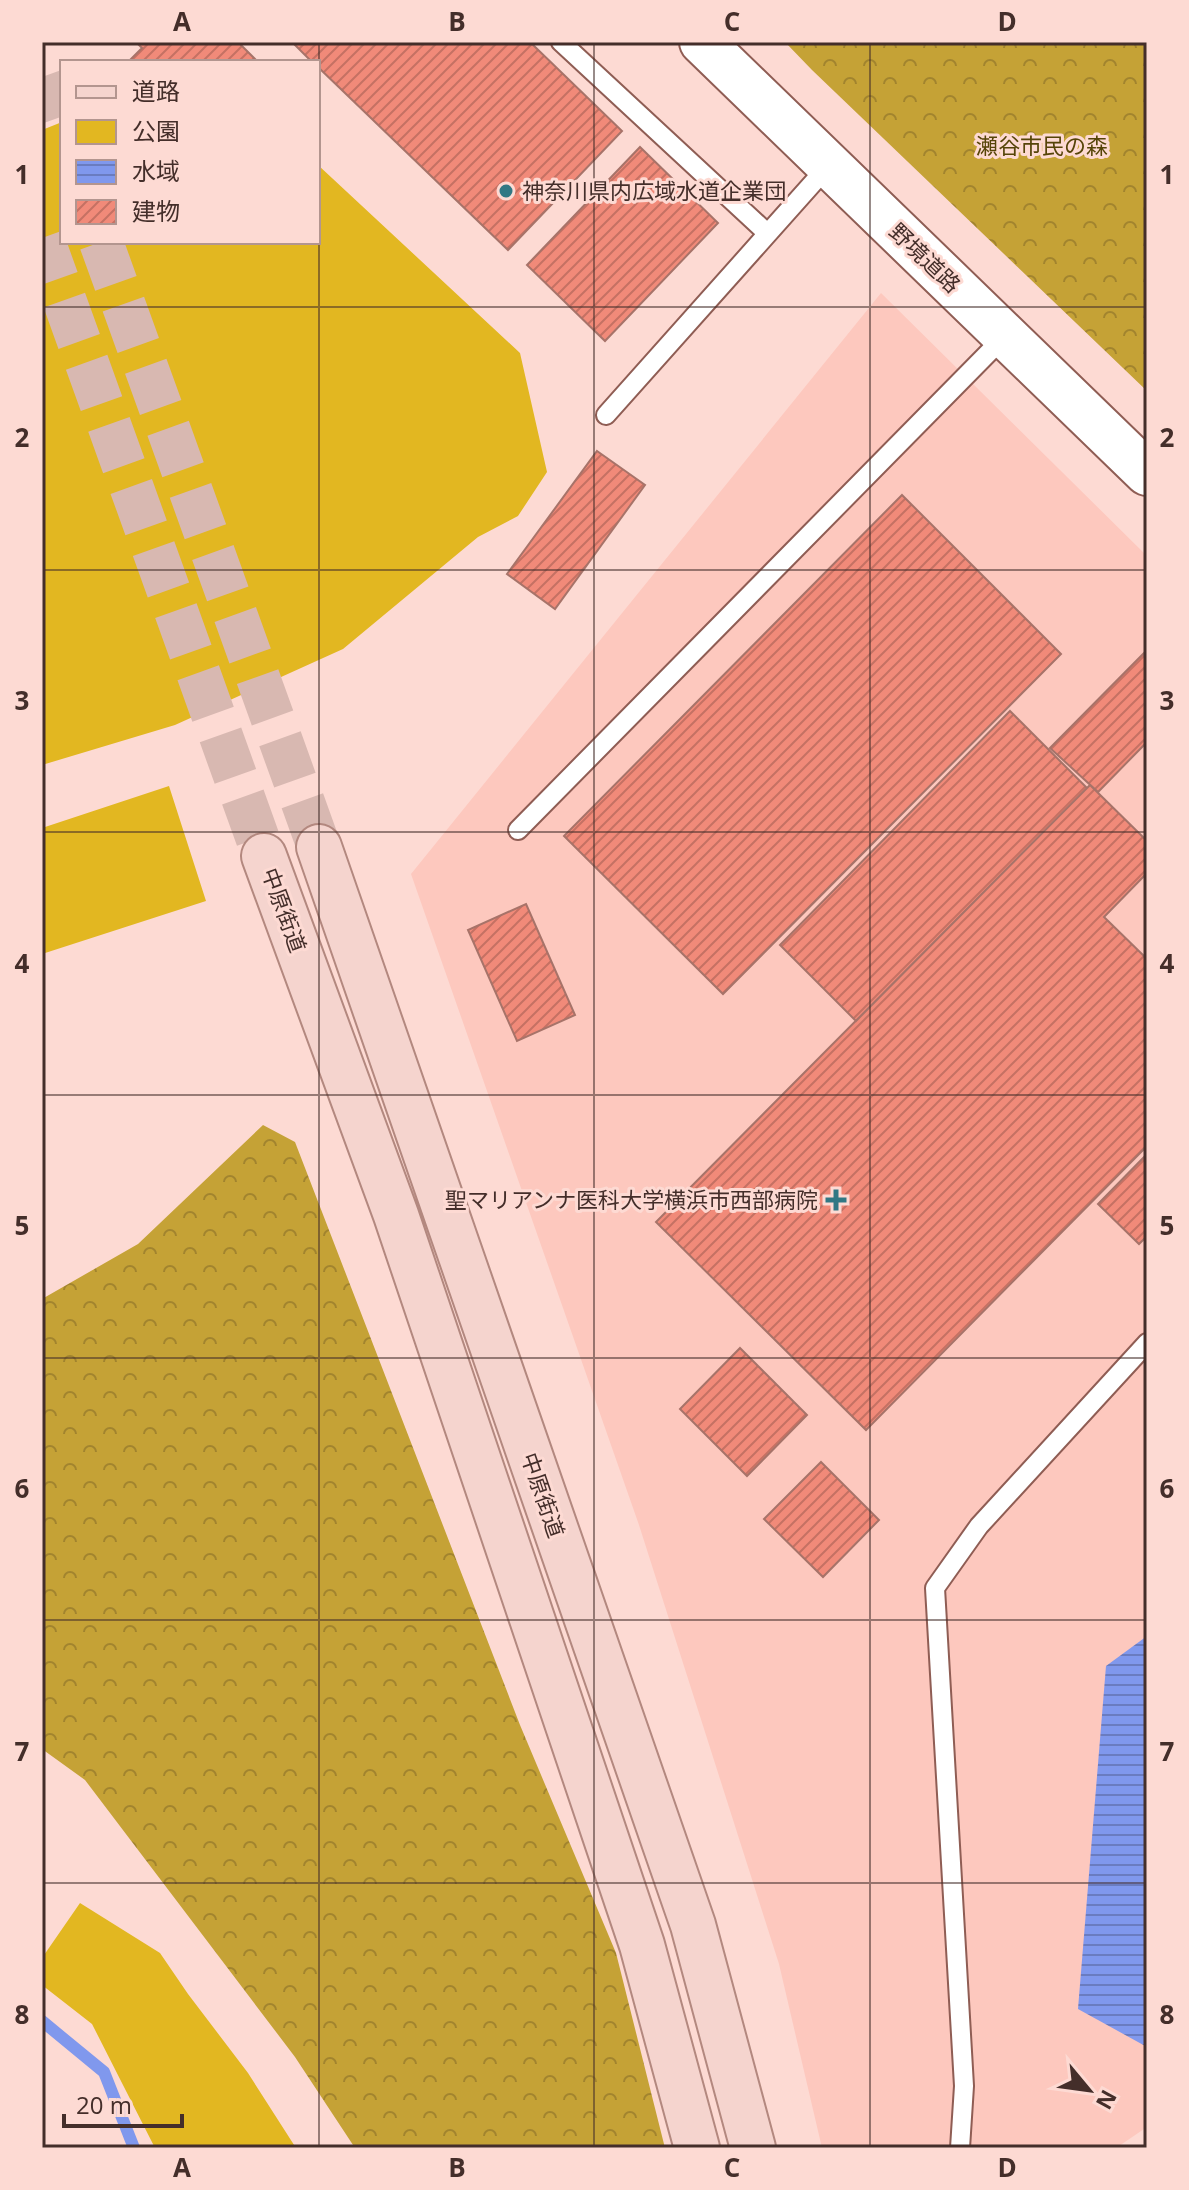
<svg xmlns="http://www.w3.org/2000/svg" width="1189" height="2190" font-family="'Open Sans','Noto Sans JP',sans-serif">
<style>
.built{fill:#fdc8be}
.forest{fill:url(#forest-crowns)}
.green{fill:#e2b721}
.water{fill:url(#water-rules)}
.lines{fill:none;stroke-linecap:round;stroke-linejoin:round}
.stream{stroke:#8098ed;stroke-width:12}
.building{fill:url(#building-hatch);stroke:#a77369;stroke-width:2}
.primary-tunnel{stroke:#d8b8b1;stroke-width:44;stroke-dasharray:44 22;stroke-linecap:butt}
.service-casing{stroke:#8f5d54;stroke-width:22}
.tertiary-casing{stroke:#8f5d54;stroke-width:48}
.primary-casing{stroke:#b3887f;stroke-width:48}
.service{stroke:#fff;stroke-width:18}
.tertiary{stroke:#fff;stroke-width:44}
.primary{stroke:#f5d4ce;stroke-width:44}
.grid{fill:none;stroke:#442e2a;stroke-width:2;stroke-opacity:0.55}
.poi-dot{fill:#327884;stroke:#fddad3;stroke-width:3}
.labels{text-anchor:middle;stroke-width:6;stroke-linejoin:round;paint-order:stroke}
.park-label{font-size:22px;fill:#564408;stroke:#fddad3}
.poi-label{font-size:22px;fill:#442e2a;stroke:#fddad3;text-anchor:start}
.street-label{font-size:22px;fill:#442e2a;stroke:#fddad3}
.neatline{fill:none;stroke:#442e2a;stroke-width:3}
.grid-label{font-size:26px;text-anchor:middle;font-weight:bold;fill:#442e2a}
</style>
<defs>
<pattern id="forest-crowns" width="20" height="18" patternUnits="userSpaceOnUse" patternTransform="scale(2)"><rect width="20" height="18" fill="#c5a236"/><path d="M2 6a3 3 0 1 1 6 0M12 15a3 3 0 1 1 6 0" fill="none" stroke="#a2842e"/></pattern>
<pattern id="water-rules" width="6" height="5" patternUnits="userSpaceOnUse" patternTransform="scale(2)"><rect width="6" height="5" fill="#8098ed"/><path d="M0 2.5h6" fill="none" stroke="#6a7cc0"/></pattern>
<pattern id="building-hatch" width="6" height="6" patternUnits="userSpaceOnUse" patternTransform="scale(2)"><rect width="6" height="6" fill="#f18a79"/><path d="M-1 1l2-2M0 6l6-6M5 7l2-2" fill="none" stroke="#c57163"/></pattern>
</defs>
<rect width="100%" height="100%" fill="#fddad3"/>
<path class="built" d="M881,293L1147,556V2127L1116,2148H822L779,1964L639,1525L411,874Z"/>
<path class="forest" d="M785,42H1147V391L812,70Z
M263,1125L295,1142L520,1725L616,1953L665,2148H355L295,2057L85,1780L42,1749V1299L138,1244Z"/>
<path class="green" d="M62,122V242H318V165L520,353L547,472L518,516L478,537L343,649L175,725L42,765V130Z
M169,786L206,901L42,954V828Z
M80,1903L160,1953L188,1994L248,2073L296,2148H155L92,2024L42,1985V1958Z"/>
<path class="water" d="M1147,1636V2047L1078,2009L1106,1666Z"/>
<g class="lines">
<path class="stream" d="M42,2021L104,2072L134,2148"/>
</g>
<path class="building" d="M136,42H238L258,62H128L142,48Z
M292,42H530L622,131L508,250L318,67V62H312Z
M640,147L718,223L605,341L527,265Z
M597,451L645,485L555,609L507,574Z
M902,495L1061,654L723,994L564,836Z
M1147,650V742L1098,792L1050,748Z
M1010,711L1087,788L856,1021L780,945Z
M1090,785L1147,841V873L1104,917L1147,959V1146L866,1430L656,1222Z
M526,904L575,1015L517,1041L468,930Z
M1147,1154V1236L1139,1244L1098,1204Z
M740,1348L807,1415L747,1476L680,1409Z
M821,1462L879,1520L823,1577L764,1519Z"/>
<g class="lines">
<path class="primary-tunnel" d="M42,77L62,133
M42,238L264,856
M101,242L319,847"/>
<g class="service-casing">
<path id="service" d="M561,42L767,233
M606,415L829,165
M518,830L1005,336
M960,2148L964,2086L935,1588L979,1526L1147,1343"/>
</g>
<g class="tertiary-casing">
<path id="tertiary" d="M702,42L1147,473"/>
</g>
<g class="primary-casing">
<path id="primary" d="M319,847L693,1925L753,2148
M264,856L396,1215L642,1945L697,2148"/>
</g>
<use href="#service" class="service"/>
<use href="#tertiary" class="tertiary"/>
<use href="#primary" class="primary"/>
</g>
<path class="grid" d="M319,42V2148M594,42V2148M870,42V2148M42,307H1147M42,570H1147M42,832H1147M42,1095H1147M42,1358H1147M42,1620H1147M42,1883H1147"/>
<g class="poi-dot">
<circle cx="506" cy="191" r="8"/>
<path d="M832 1188h8v8h8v8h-8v8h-8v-8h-8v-8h8z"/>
</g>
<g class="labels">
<g class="park-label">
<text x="1042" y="154">瀬谷市民の森</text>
</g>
<g class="poi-label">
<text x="522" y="199">神奈川県内広域水道企業団</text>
<text x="818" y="1208" text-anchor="end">聖マリアンナ医科大学横浜市西部病院</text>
</g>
<g class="street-label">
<text transform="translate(925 258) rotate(44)" y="8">野境道路</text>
<text transform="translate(284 910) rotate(70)" y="8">中原街道</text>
<text transform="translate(543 1495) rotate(71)" y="8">中原街道</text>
</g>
</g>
<rect width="1189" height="2190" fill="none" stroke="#fddad3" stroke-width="88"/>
<rect x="60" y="60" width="260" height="184" fill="#fddad3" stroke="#b3958f" stroke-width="2"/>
<rect x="76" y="86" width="40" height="12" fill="#f5d4ce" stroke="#b3958f" stroke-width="2"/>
<text x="132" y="100" font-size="24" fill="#442e2a">道路</text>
<rect x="76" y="120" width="40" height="24" fill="#e2b721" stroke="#b3958f" stroke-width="2"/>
<text x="132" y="140" font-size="24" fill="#442e2a">公園</text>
<rect x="76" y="160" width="40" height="24" fill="url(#water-rules)" stroke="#b3958f" stroke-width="2"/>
<text x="132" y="180" font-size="24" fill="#442e2a">水域</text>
<rect x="76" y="200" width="40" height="24" fill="url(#building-hatch)" stroke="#b3958f" stroke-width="2"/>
<text x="132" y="220" font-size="24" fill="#442e2a">建物</text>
<g transform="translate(1089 2090) rotate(119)" stroke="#fddad3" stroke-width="6" paint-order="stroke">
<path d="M0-6L14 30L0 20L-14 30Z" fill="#442e2a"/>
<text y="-12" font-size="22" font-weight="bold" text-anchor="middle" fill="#442e2a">N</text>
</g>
<path d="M64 2114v12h118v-12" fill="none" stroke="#442e2a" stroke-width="4"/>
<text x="76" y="2114" font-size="24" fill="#442e2a" stroke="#fddad3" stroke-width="6" paint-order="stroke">20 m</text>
<rect x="44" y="44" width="1101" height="2102" class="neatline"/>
<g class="grid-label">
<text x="182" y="31">A</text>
<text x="457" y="31">B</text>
<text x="732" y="31">C</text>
<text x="1007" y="31">D</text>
<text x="22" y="184">1</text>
<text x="1167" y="184">1</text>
<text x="22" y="447">2</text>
<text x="1167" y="447">2</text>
<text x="22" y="710">3</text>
<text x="1167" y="710">3</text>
<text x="22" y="973">4</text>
<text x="1167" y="973">4</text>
<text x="22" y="1235">5</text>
<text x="1167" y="1235">5</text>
<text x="22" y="1498">6</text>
<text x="1167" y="1498">6</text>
<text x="22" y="1761">7</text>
<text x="1167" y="1761">7</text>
<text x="22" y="2024">8</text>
<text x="1167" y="2024">8</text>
<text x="182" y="2177">A</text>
<text x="457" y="2177">B</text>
<text x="732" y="2177">C</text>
<text x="1007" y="2177">D</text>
</g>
</svg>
